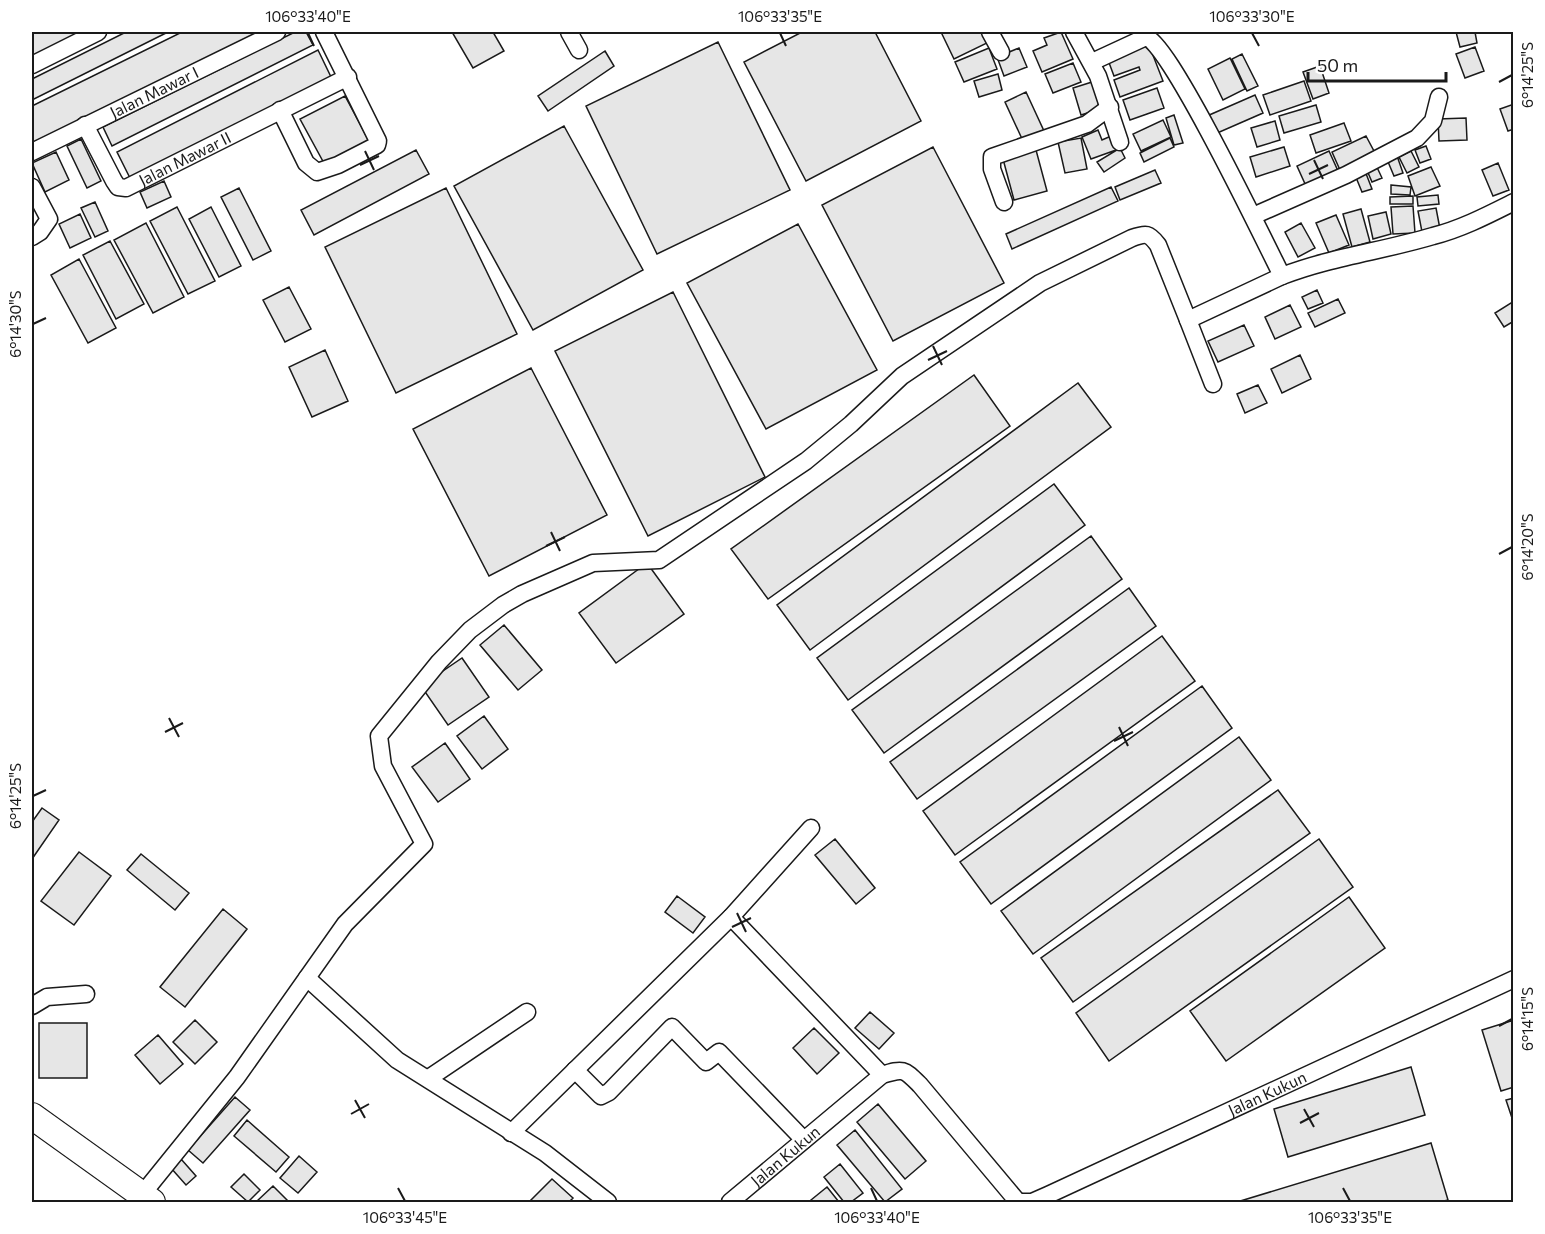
<svg xmlns="http://www.w3.org/2000/svg" width="1545" height="1234" font-family="Commissioner,sans-serif">
<style>
.building{fill:#e6e6e6;stroke:#1a1a1a;stroke-width:1.5}
.lines{fill:none;stroke-linecap:round;stroke-linejoin:round}
.street-casing{stroke:#1a1a1a;stroke-width:19}
.primary-casing{stroke:#1a1a1a;stroke-width:28}
.street{stroke:#fff;stroke-width:16}
.primary{stroke:#fff;stroke-width:26}
.ticks{fill:none;stroke:#1a1a1a;stroke-width:2}
.labels{text-anchor:middle;stroke-width:4.5;stroke-linejoin:round;paint-order:stroke}
.street-label{font-size:16px;fill:#1a1a1a;stroke:#fff}
.neatline{fill:none;stroke:#1a1a1a;stroke-width:2}
.ticks-label{font-size:15px;text-anchor:middle;fill:#1a1a1a}
</style>
<rect width="100%" height="100%" fill="#fff"/>
<path class="building" d="M32,32H85L32,59Z
M126,32H168L32,100V79Z
M182,32H262L32,146V106Z
M295,32H306L313,45L112,146L103,127Z
M452,32H493L504,51L473,68Z
M802,32H875L921,121L806,181L744,62Z
M941,32H982L987,43L954,59Z
M1061,32L1073,59L1042,72L1033,51L1047,45L1044,38Z
M1456,32H1475L1477,43L1460,47Z
M718,42L790,190L657,254L586,106Z
M1149,45L1163,81L1120,97L1114,80L1140,70L1139,67L1114,76L1108,60Z
M1475,47L1484,71L1465,78L1456,54Z
M989,48L997,69L964,82L955,62Z
M1019,48L1027,67L1004,76L997,57Z
M318,50L331,77L130,178L117,152Z
M605,51L614,66L548,111L538,96Z
M1242,54L1258,86L1247,91L1232,59Z
M1230,58L1245,89L1223,100L1208,69Z
M1073,63L1081,82L1053,93L1045,74Z
M1320,66L1329,93L1313,99L1303,72Z
M998,74L1002,90L979,97L974,81Z
M1304,81L1311,101L1270,115L1263,95Z
M1092,82L1100,109L1081,115L1073,88Z
M1157,88L1164,108L1130,120L1123,100Z
M1026,92L1044,131L1023,141L1005,102Z
M1255,95L1263,113L1215,134L1207,116Z
M345,96L369,141L325,165L300,119Z
M1514,104V129L1508,131L1500,109Z
M1316,105L1321,122L1284,133L1279,116Z
M1174,115L1183,143L1174,145L1166,118Z
M1466,118L1467,140L1439,141L1438,119Z
M1163,120L1171,137L1141,151L1133,134Z
M1275,121L1280,140L1257,147L1251,128Z
M1344,123L1351,141L1316,153L1310,135Z
M564,126L643,270L533,330L454,186Z
M1098,130L1102,140L1111,136L1116,150L1091,159L1082,137Z
M1366,136L1375,153L1340,170L1332,152Z
M1081,138L1087,169L1065,173L1058,142Z
M1170,138L1174,147L1144,162L1140,153Z
M81,139L101,181L87,188L67,146Z
M1426,146L1431,159L1420,163L1415,150Z
M933,147L1004,283L893,341L822,205Z
M1284,147L1290,166L1256,177L1250,157Z
M1120,148L1125,158L1104,172L1097,162Z
M416,150L429,174L314,235L301,210Z
M1036,150L1047,191L1014,200L1003,159Z
M1329,151L1338,171L1306,186L1297,166Z
M1411,151L1419,167L1407,173L1399,157Z
M56,152L69,180L45,192L32,163Z
M1396,153L1403,173L1394,176L1386,157Z
M1375,163L1382,178L1372,182L1366,168Z
M1498,163L1509,190L1493,196L1482,170Z
M1431,167L1440,186L1415,196L1408,176Z
M1155,170L1161,183L1120,200L1115,187Z
M1365,171L1372,189L1362,192L1355,175Z
M164,181L171,197L147,208L140,192Z
M1391,185L1411,187L1410,195L1391,194Z
M1111,187L1118,201L1012,249L1006,234Z
M239,188L271,251L253,260L221,197Z
M446,188L517,334L396,393L325,247Z
M1438,195L1439,204L1418,206L1417,197Z
M1413,196V204H1390V197Z
M95,202L108,231L95,237L81,208Z
M1413,206L1415,233L1393,234L1391,207Z
M177,207L215,281L188,294L150,221Z
M211,207L241,266L219,277L189,219Z
M1436,208L1440,229L1422,232L1418,211Z
M1361,209L1370,242L1352,247L1343,214Z
M1386,212L1391,234L1373,239L1368,216Z
M80,214L91,238L70,248L59,224Z
M1336,215L1349,245L1329,253L1316,223Z
M146,223L184,297L153,313L114,240Z
M1301,223L1315,248L1298,257L1285,232Z
M798,224L877,370L766,429L687,283Z
M110,241L144,304L116,319L83,255Z
M79,259L116,328L88,343L51,275Z
M289,287L311,329L285,342L263,300Z
M1317,290L1323,303L1308,309L1302,297Z
M673,292L765,477L648,536L555,351Z
M1338,299L1345,313L1315,327L1308,313Z
M1514,301V321L1504,327L1495,313Z
M1290,305L1301,327L1275,339L1265,317Z
M1244,325L1254,346L1218,362L1208,341Z
M325,350L348,401L312,417L289,367Z
M1300,355L1311,379L1282,393L1271,369Z
M531,368L607,515L489,576L413,429Z
M974,375L1010,426L768,599L731,549Z
M1078,383L1111,427L810,650L777,605Z
M1258,385L1267,403L1245,413L1237,394Z
M1054,484L1085,525L848,700L817,658Z
M1091,536L1122,579L884,753L852,710Z
M647,563L684,614L616,663L579,613Z
M1129,588L1156,626L917,799L890,762Z
M504,625L542,670L518,690L480,645Z
M1162,636L1195,681L955,855L923,811Z
M462,658L489,697L448,725L421,686Z
M1202,686L1232,728L991,904L960,862Z
M484,716L508,749L482,769L457,736Z
M1239,737L1271,780L1033,954L1001,911Z
M445,743L470,779L438,802L412,767Z
M1278,790L1310,833L1073,1002L1041,958Z
M42,808L59,820L32,859V822Z
M835,839L875,888L856,904L815,855Z
M1319,839L1353,887L1109,1061L1076,1013Z
M79,852L111,876L74,925L41,901Z
M141,854L189,893L175,910L127,870Z
M677,896L705,917L693,933L665,912Z
M1349,897L1385,948L1226,1061L1190,1011Z
M223,909L247,929L185,1007L160,987Z
M870,1012L894,1033L879,1049L855,1028Z
M195,1020L217,1042L195,1064L173,1042Z
M1514,1020V1087L1501,1091L1482,1030Z
M39,1023H87V1078H39Z
M814,1028L839,1053L817,1074L793,1048Z
M158,1035L183,1064L160,1084L135,1055Z
M1411,1067L1425,1115L1288,1157L1274,1109Z
M235,1097L250,1110L203,1163L188,1150Z
M1514,1098V1124L1506,1100Z
M878,1104L926,1161L905,1179L857,1122Z
M247,1120L289,1157L276,1172L234,1136Z
M855,1130L902,1189L885,1202L837,1145Z
M1431,1143L1448,1200L1440,1202H1237Z
M299,1156L317,1172L298,1193L280,1178Z
M181,1159L196,1176L186,1185L171,1168Z
M840,1164L863,1193L851,1202H844L824,1177Z
M244,1174L260,1190L248,1202L231,1187Z
M552,1179L573,1198L569,1202H529Z
M273,1186L289,1202H256Z
M827,1187L839,1202H813L811,1200Z"/>
<g class="lines">
<g class="street-casing">
<g id="street">
<path d="M569,32L579,50"/>
<path d="M990,32L1001,52"/>
<path d="M1074,32L1098,76L1120,142"/>
<path d="M1092,62L1146,37C1169,42 1266,244 1282,276L1188,320L1213,384"/>
<path d="M32,65L98,32"/>
<path d="M280,110L306,163L317,172L338,165L377,145L378,141L324,32"/>
<path id="s1" d="M85,125L114,181L118,187L126,188L348,77"/>
<path id="s2" d="M32,152L277,32"/>
<path d="M32,187L49,219L40,232L32,237"/>
<path d="M1004,202L992,169V157L1087,124L1110,107"/>
<path d="M1253,216L1346,175L1417,138L1433,121L1439,97"/>
<path d="M1282,276C1331,257 1383,251 1433,236C1461,229 1488,215 1514,202"/>
<path d="M731,917L882,1075"/>
<path d="M307,978L397,1060L545,1153L608,1202"/>
<path d="M32,1006L47,997L86,994"/>
<path d="M575,1070L601,1096L609,1092L672,1027L706,1062L719,1052L804,1140"/>
<path d="M429,1078L527,1012"/>
<path d="M511,1133L731,917L811,828"/>
<path d="M136,1202L237,1077L345,924L424,844L383,766L379,736L439,662L470,630L503,605L522,594L593,563L659,560L806,461L851,424L902,376L1040,283L1132,238C1146,233 1149,233 1158,245L1188,320"/>
<path id="s3" d="M730,1202L882,1075C904,1068 904,1069 920,1085L1018,1202"/>
<path id="s4" d="M1021,1202H1032L1048,1195L1514,979"/>
</g>
</g>
<g class="primary-casing">
<path id="primary" d="M32,1116L152,1202"/>
</g>
<use href="#street" class="street"/>
<use href="#primary" class="primary"/>
</g>
<path class="ticks" d="M308,33L314,46M780,33L786,46M1252,33L1259,46M1499,82L1512,75M365,151L374,170M1314,160L1323,179M360,165L379,156M1309,174L1328,165M33,324L46,318M933,346L942,365M928,360L947,351M551,532L560,551M546,546L565,537M1499,554L1512,547M169,718L179,737M1119,727L1128,746M165,732L183,723M1114,741L1133,732M33,796L46,790M737,913L746,932M732,927L751,918M1499,1026L1512,1019M355,1100L365,1118M1304,1109L1314,1127M351,1114L369,1104M1300,1123L1319,1113M398,1188L405,1201M871,1188L877,1201M1343,1188L1350,1201"/>
<g class="labels">
<g class="street-label">
<text dy="6" stroke="none"><textPath href="#s2" startOffset="136">Jalan Mawar I</textPath></text>
<text dy="6" stroke="none"><textPath href="#s1" startOffset="144">Jalan Mawar II</textPath></text>
<text dy="6" stroke="none"><textPath href="#s4" startOffset="270">Jalan Kukun</textPath></text>
<text dy="6" stroke="none"><textPath href="#s3" startOffset="72">Jalan Kukun</textPath></text>
</g>
</g>
<rect width="1545" height="1234" fill="none" stroke="#ffffff" stroke-width="66"/>
<path d="M1308 72v9h138v-9" fill="none" stroke="#1a1a1a" stroke-width="3"/>
<text x="1317" y="72" font-size="18" fill="#1a1a1a" stroke="#ffffff" stroke-width="4.5" paint-order="stroke">50 m</text>
<rect x="33" y="33" width="1479" height="1168" class="neatline"/>
<g class="ticks-label">
<text x="308" y="22">106°33'40"E</text>
<text x="780" y="22">106°33'35"E</text>
<text x="1252" y="22">106°33'30"E</text>
<text transform="translate(1528 75) rotate(-90)" y="5">6°14'25"S</text>
<text transform="translate(16 324) rotate(-90)" y="5">6°14'30"S</text>
<text transform="translate(1528 547) rotate(-90)" y="5">6°14'20"S</text>
<text transform="translate(16 796) rotate(-90)" y="5">6°14'25"S</text>
<text transform="translate(1528 1019) rotate(-90)" y="5">6°14'15"S</text>
<text x="405" y="1223">106°33'45"E</text>
<text x="877" y="1223">106°33'40"E</text>
<text x="1350" y="1223">106°33'35"E</text>
</g>
</svg>
